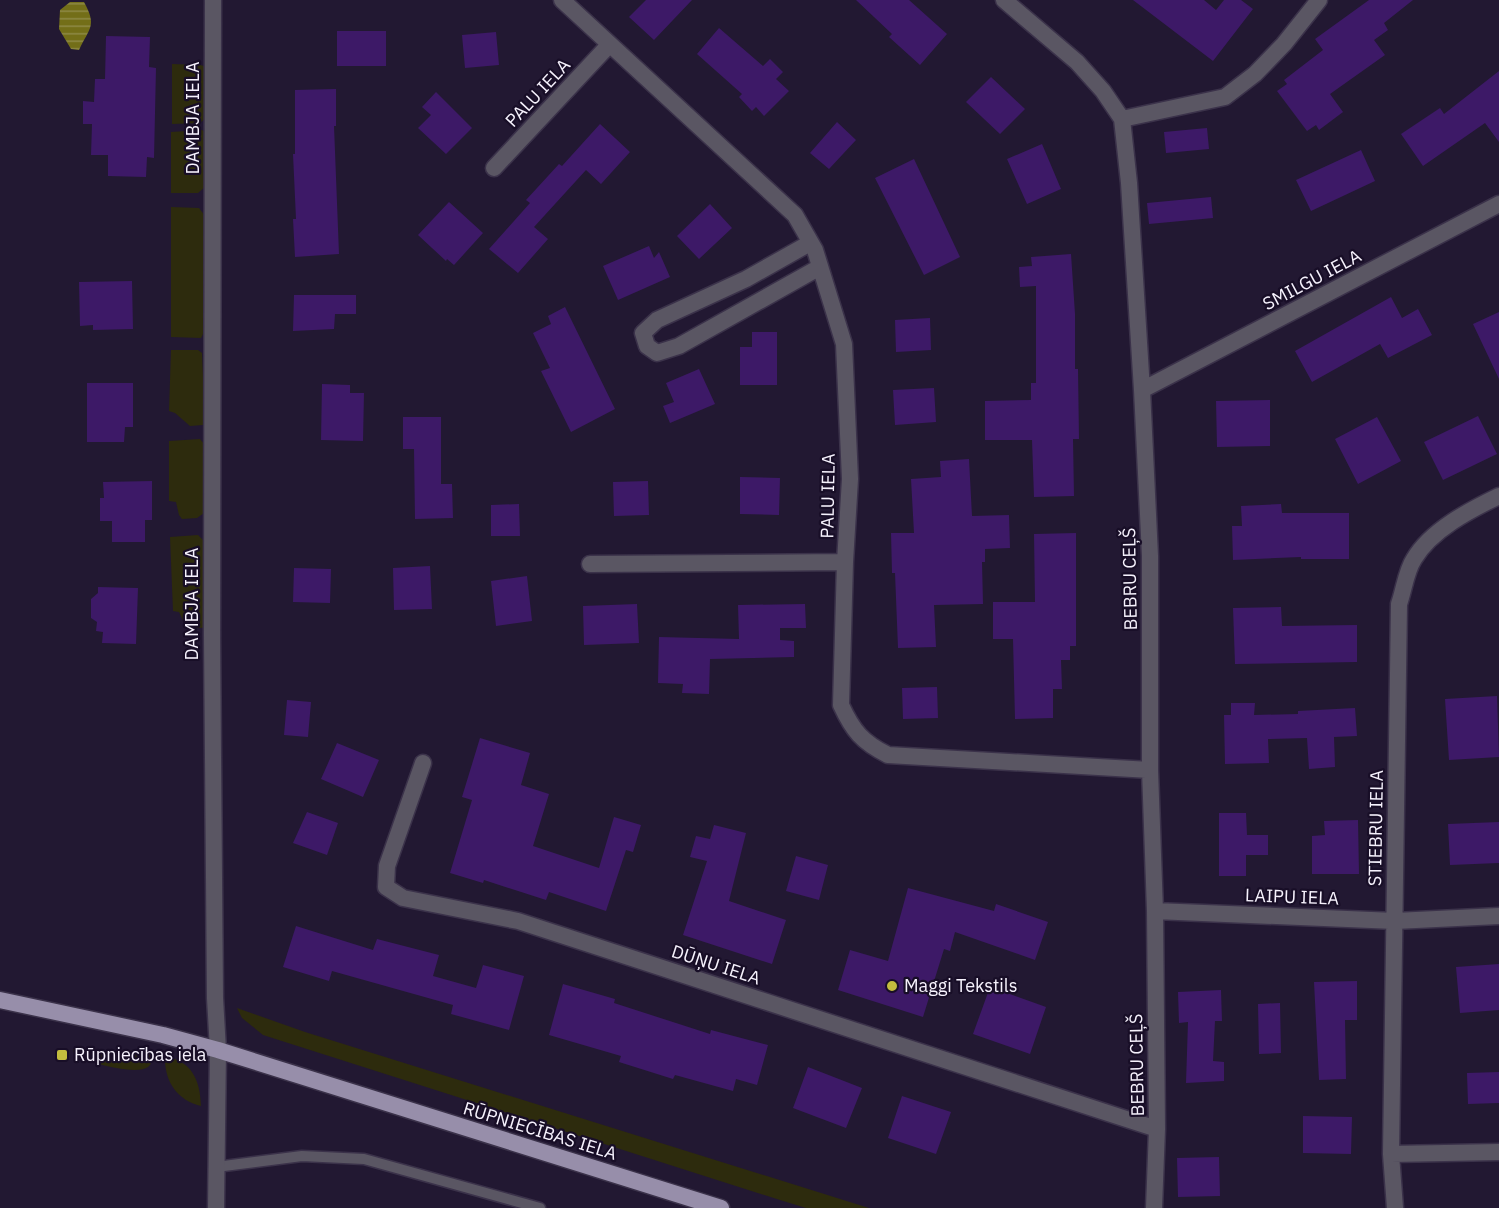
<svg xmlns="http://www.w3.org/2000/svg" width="1499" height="1208" font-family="'IBM Plex Sans',sans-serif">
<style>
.grass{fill:#2d2b0d}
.water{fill:url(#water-rules)}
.building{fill:#3d1967}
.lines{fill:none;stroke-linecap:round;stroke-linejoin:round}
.service-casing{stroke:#3b324a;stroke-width:13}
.minor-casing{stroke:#3b324a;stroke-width:19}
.tertiary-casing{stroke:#3b324a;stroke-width:19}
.primary-casing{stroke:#3b324a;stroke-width:19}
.service{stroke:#5a5663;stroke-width:10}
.minor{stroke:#5a5663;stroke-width:16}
.tertiary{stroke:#5a5663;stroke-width:16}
.primary{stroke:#978eaa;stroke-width:16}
.poi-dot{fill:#c3bd3e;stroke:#180e27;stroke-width:2}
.labels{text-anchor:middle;stroke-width:4.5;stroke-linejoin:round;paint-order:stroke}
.street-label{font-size:18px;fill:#f6f2fd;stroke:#180e27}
.poi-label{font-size:18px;fill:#f6f2fd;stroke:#180e27;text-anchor:start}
</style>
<defs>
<pattern id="water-rules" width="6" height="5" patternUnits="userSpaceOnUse" patternTransform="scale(1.5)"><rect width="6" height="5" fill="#736e18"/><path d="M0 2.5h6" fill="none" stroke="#8e8a46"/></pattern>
</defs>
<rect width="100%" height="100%" fill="#221832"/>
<path class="grass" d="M172,64L200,65L204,66L206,118L200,123L172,124Z
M202,130L205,132V187L198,193H171V132Z
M171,207L199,208L205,216L203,334L201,338L171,337Z
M171,350H198L202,353L205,422L203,425L190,426L175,413L169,411Z
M200,439L205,445L204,513L197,518L182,519L179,515L176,502L169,501V441Z
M198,535L204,541L205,628L186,627L179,612L173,611L170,537Z
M237,1008L305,1032L869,1208H806L780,1200L263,1035L242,1018Z
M73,1049L95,1054L137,1050L152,1054C152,1059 152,1064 148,1067C136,1076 85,1062 74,1054Z
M165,1056C192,1062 200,1079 201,1106C176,1100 164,1080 165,1056Z"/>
<path class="water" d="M70,2H84C97,26 90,27 79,50L71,49L59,29L60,10Z"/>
<path class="building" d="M646,0H692L654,40L629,17Z
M856,0H909L947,34L920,65L889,37L892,34Z
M1133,0H1204L1216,10L1224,0H1241L1253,9L1213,61Z
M1369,0H1413L1384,23L1388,30L1374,40L1385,55L1330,94L1343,112L1319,130L1316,125L1307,131L1277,91L1287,84L1284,80L1323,50L1315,39Z
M719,28L763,66L770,59L783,72L776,79L789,91L764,116L756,107L752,111L739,97L742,94L697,54Z
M337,31H386V66H337Z
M496,32L499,65L465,68L462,35Z
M106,36L150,37L149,67L156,68L154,158L147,157L146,177L108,176V155H91L92,124H83V101L94,102L95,79H105Z
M1499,71V142L1485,123L1423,166L1401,134L1440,108L1444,114Z
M991,77L1025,109L1000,134L966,102Z
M336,89V126H334L339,254L295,257L293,219H296L293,154H295V90Z
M436,92L472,128L446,154L418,128L431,115L422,107Z
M837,122L856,140L829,169L810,153Z
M600,124L630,152L601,184L586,170L534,227L548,239L518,273L489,249L530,203L526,200L559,164L562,166Z
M1207,128L1209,149L1166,153L1164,132Z
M1042,144L1061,189L1027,204L1007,159Z
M1361,150L1375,181L1311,211L1296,180Z
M914,159L960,257L924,275L875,178Z
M1211,197L1213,218L1149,224L1147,203Z
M449,202L483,233L454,265L447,259L446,261L418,235Z
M710,204L732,228L699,259L677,236Z
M649,246L654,258L659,252L670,277L618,300L603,266Z
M1071,254L1075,314V369H1078L1079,439H1073L1074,496L1034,497L1032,440H985V401L1031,400V383H1036V286L1020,287L1019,267L1032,266L1031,257Z
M132,281L133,329L93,330V325L80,326L79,282Z
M294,295H356V314H335L334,329L293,331Z
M1391,297L1402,318L1418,309L1432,335L1388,358L1380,344L1312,382L1295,351Z
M565,307L615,409L571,432L541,371L550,368L533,333L551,324L548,316Z
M1499,312V379L1473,324Z
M930,318L931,350L896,352L895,320Z
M752,332H777V385H740V347H752Z
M699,369L715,404L670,423L663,406L674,402L666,383Z
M87,383H133V427H125L124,442H87Z
M322,384L350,385V393H364L363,441L321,440Z
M934,388L936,422L895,425L893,390Z
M1270,400V446L1217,447L1216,401Z
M1478,416L1497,454L1443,480L1424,442Z
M403,417H441V484H452L453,518L415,519L414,449H403Z
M1377,417L1401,461L1358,484L1335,439Z
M969,459L972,516L1009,515L1010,548L985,549V562H982L983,604L934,605L936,647L898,648L895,573H892L891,533H914L911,479L941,477L940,461Z
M740,477L780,478L779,515L740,514Z
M152,481V520H145V542H112V521H100V498H104L103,482Z
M648,481L649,515L614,516L613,482Z
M519,504L520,536H491V505Z
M1281,504L1282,513H1349V559H1301V557L1233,560L1232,526H1242L1241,506Z
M1076,533V646H1070V660H1061L1062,689H1053V718L1015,719L1013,639H993V602H1035L1034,534Z
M430,566L432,609L394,610L393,568Z
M294,568L331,569L330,603L293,602Z
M527,576L532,621L496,626L491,581Z
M98,587L138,588L136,644L102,643L103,632L96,631L97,622L91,618V599L98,593Z
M637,604L639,643L584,645L583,606Z
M805,604L806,628H780V640L794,641V657L710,659L709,694L682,693L683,684L658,683L659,637L739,639L738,605Z
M1281,607L1282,626L1357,625V662L1235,664L1233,608Z
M937,687L938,718L903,719L902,688Z
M1497,696L1499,757L1449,760L1445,699Z
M287,700L311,702L308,737L284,735Z
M1231,703H1255L1254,715L1298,714V711L1355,708L1357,736L1334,737L1335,767L1309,769L1307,738L1268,739L1269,763L1225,764L1224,715H1231Z
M480,738L530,753L521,785L549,794L533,846L599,868L614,817L641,825L633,852L626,850L606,911L549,892L546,900L484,880L483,883L450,873L472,800L462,797Z
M337,743L379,760L363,797L321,779Z
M307,812L338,823L327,855L293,843Z
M1219,813H1246L1247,835H1268V855H1246V876H1219Z
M1358,820L1359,874H1312V836L1325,835L1324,821Z
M1499,822V863L1450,865L1448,824Z
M714,825L746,833L729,901L786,920L772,964L683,935L707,861L690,857L696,836L710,839Z
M796,856L828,865L819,900L786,891Z
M908,888L994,911L996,904L1048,922L1035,960L955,932L950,951L944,949L923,1017L838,990L850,950L888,961Z
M296,926L373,950L377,939L439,955L433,976L476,988L483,965L524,976L509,1030L451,1014L453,1005L332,971L329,981L283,967Z
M1499,964V1010L1460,1013L1456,967Z
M1357,981V1020H1345L1346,1079L1319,1080L1314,982Z
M563,984L615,999L614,1003L710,1034L711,1030L768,1045L757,1085L736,1079L733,1091L675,1075L673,1079L619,1062L621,1056L549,1035Z
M990,987L1046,1007L1030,1054L973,1034Z
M1221,990L1222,1021H1215L1213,1061L1224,1062V1081L1186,1083L1188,1022L1179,1023L1178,992Z
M1280,1003L1281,1053L1259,1054L1258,1004Z
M808,1067L862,1088L846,1128L793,1108Z
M1499,1072V1103L1468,1104L1467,1073Z
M902,1096L951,1112L936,1154L888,1138Z
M1303,1116L1352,1117L1351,1154L1303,1153Z
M1219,1157L1220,1196L1178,1197L1177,1158Z"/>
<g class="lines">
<g class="service-casing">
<path id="service" d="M216,1167L302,1156L364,1159L540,1208"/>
</g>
<g class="minor-casing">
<path id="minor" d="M562,0L795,215L815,250L844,344L850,479L845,562L841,705C853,731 862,742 888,755L1150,770
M1004,0L1077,62L1103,91L1122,119L1129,183L1142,390L1150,556V770L1155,911L1157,1129L1154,1208
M1122,119L1225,97L1255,74L1284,44L1319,0
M494,168L609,45
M810,243L746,279L657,320L643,333L647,346L657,353L679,346L820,267
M1142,390L1499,204
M590,564L845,562
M423,763L387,866L386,887L403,898L518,921L1157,1129
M1155,911L1395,921L1499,916
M1391,1154L1499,1152
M1395,1208L1391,1154L1399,604C1404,590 1406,571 1414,559C1431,530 1470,510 1499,496"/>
</g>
<g class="tertiary-casing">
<path id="tertiary" d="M213,0L212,636L215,998L218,1050L216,1208"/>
</g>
<g class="primary-casing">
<path id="primary" d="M0,1000L163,1035L218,1050L721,1208"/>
</g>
<use href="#service" class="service"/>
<use href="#minor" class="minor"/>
<use href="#tertiary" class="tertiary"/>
<use href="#primary" class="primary"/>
</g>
<g class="poi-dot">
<circle cx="892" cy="986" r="6"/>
<rect x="56" y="1049" width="12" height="12" rx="3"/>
</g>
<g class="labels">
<g class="street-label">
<text transform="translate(538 93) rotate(-47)" y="6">PALU IELA</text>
<text transform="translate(193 118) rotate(-90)" y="6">DAMBJA IELA</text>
<text transform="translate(1312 280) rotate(-28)" y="6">SMILGU IELA</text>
<text transform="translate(828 496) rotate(-89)" y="6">PALU IELA</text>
<text transform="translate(1130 579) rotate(-91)" y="6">BEBRU CEĻŠ</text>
<text transform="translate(192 604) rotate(-90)" y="6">DAMBJA IELA</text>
<text transform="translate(1376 828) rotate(-89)" y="6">STIEBRU IELA</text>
<text transform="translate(1292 897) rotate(2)" y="6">LAIPU IELA</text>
<text transform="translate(716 965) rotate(18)" y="6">DŪŅU IELA</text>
<text transform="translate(1137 1065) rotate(-91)" y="6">BEBRU CEĻŠ</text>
<text transform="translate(540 1131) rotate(17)" y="6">RŪPNIECĪBAS IELA</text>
</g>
<g class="poi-label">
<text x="904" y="992">Maggi Tekstils</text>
<text x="74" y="1061">Rūpniecības iela</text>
</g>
</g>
</svg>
